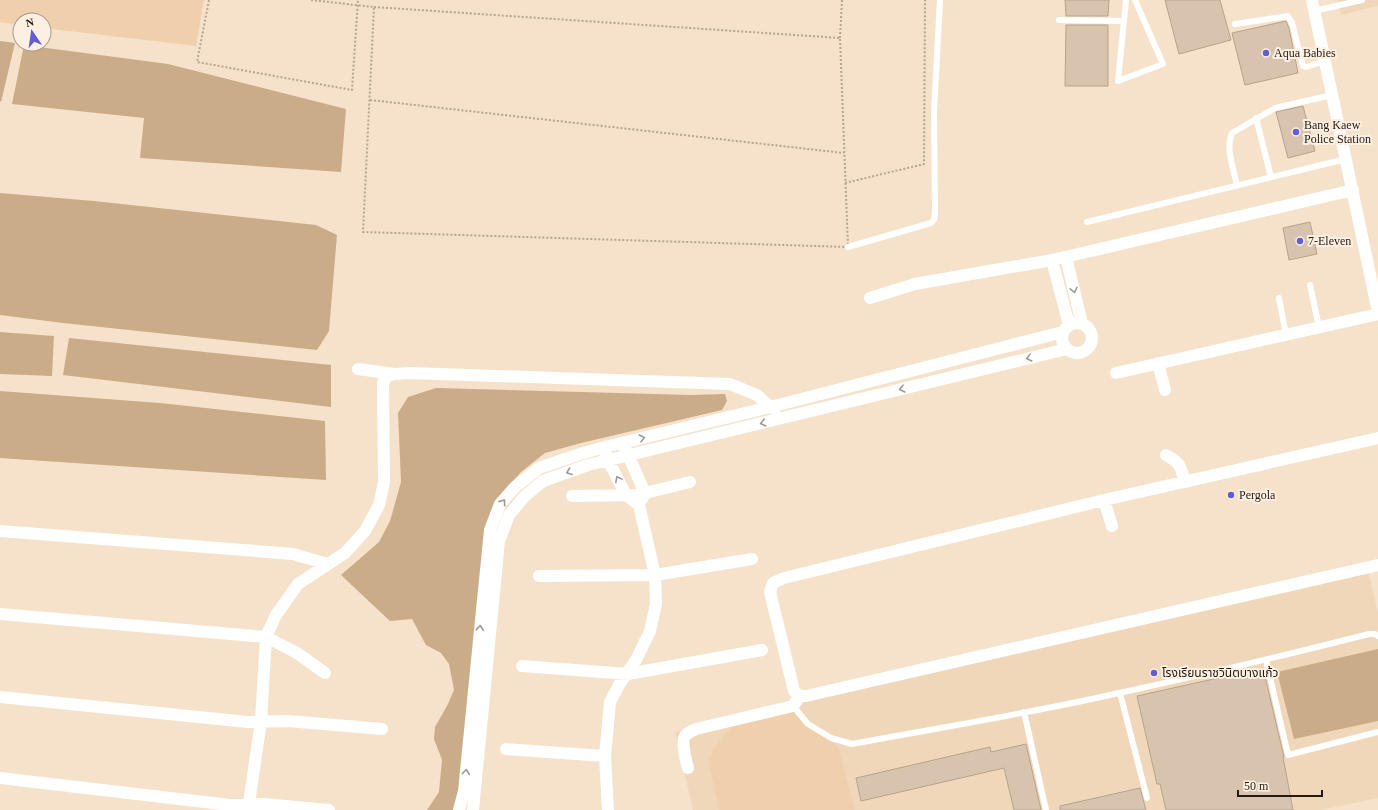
<svg xmlns="http://www.w3.org/2000/svg" width="1378" height="810" font-family="'Times New Roman','Noto Sans Thai',serif">
<style>
.built{fill:#f1d7ba}
.green{fill:#f0d0ac}
.water{fill:#cbac88}
.building{fill:#d8c4ae;stroke:#b7a38d}
.lines{fill:none;stroke-linecap:round;stroke-linejoin:round}
.path{stroke:#b5a592;stroke-width:2;stroke-dasharray:2 2;stroke-linecap:butt}
.lane{stroke:#fff;stroke-width:6}
.street{stroke:#fff;stroke-width:12}
.oneway{stroke:#9c9895}
.poi-dot{fill:#625dd5;stroke:#fdf0e2;stroke-width:1.5}
.labels{text-anchor:middle;stroke-width:4;stroke-linejoin:round;paint-order:stroke}
.poi-label{font-size:12px;fill:#231b13;stroke:#fdf0e2;text-anchor:start}
</style>
<rect width="100%" height="100%" fill="#f6e2ca"/>
<path class="built" d="M1338,0H1378V6L1341,15Z
M1368,570L1378,613V798L1321,810H693L675,732Z"/>
<path class="green" d="M0,0H204L196,46L44,28V20H20V25L0,22Z
M798,712L838,747L855,810H719L708,760C716,745 728,728 742,718C753,711 784,712 798,712Z"/>
<path class="water" d="M0,41L15,43L1,102L0,101Z
M24,45L168,64L346,109L341,172L140,158L144,118L12,104Z
M0,193L94,201L316,225L337,235L329,331L317,350L63,323L0,315Z
M0,332L54,336L52,376L0,374Z
M69,338L331,365V407L63,375Z
M436,388L691,395L725,394L727,401L722,410L581,443L545,453L521,472L499,497L462,796L455,810H427L439,792L442,760L434,739L435,727L447,706L454,690L449,664L441,653L426,645L412,619L390,621L341,575L379,542L390,521L401,482L398,413L408,397Z
M0,391L160,403L325,421L326,480L0,458Z
M1378,649V721L1294,739L1277,672Z"/>
<path class="building" d="M1065,0H1109L1108,16H1066Z
M1165,0H1220L1231,40L1179,54Z
M1286,21L1289,28L1298,73L1245,85L1232,33Z
M1066,25H1108V86H1065Z
M1303,106L1315,151L1288,158L1276,112Z
M1310,222L1317,254L1289,260L1283,228Z
M1263,668L1284,757H1283L1293,810H1166L1160,784H1157L1137,696Z
M1026,744L1041,810H1014L1004,768L861,801L856,778L990,747L991,752Z
M1140,788L1146,810H1060V806Z"/>
<g class="lines">
<path class="path" d="M209,0L197,62L352,90L358,0
M311,0L374,7
M374,7L840,38L848,247L363,232Z
M840,38L842,0
M370,100L844,153
M845,183L924,164L925,0"/>
<path class="lane" d="M1126,0L1118,81L1163,64L1135,0
M1314,11L1362,0
M1059,20L1124,21
M1235,24L1288,16L1292,23L1303,66L1306,67L1325,61
M1256,118L1271,177
M1237,186C1234,169 1225,149 1232,133L1275,108L1332,95
M1087,222L1346,159
M848,247L931,223L934,220L935,212L934,112L940,0
M1310,285L1319,327
M1279,298L1286,335
M1266,660L1288,755L1378,732
M1120,693L1147,798
M793,706L808,724L831,738L852,744C938,728 1025,714 1110,695C1197,676 1283,656 1369,634H1375L1378,636
M1024,712L1046,810"/>
<path class="street" d="M1312,0L1378,312
M1066,257L1082,324
M1052,260L1069,325
M870,298L915,284L1052,260L1353,190
M1062 338a15 15 0 1 1 30 0a15 15 0 1 1-30 0Z
M1158,363L1165,390
M358,369L395,374L411,373L730,384L757,395L770,407L775,409
M1116,373L1378,314
M1378,438L1104,500L784,578L773,583L770,592L794,691L800,696H806L1378,565
M625,448L645,493L642,499
M606,454L608,460L626,495L639,505L655,575L656,604L650,631L637,658L619,685L610,702L605,756L608,810
M1166,455C1181,463 1180,466 1185,482
M572,496L637,495L690,482
M1104,500L1112,526
M0,531L293,554L328,564
M539,576L655,575L752,559
M0,614L266,637L297,653L325,673
M522,666L628,674L762,650
M0,697L248,722L288,721L382,729
M506,749L605,756
M688,768C686,761 681,741 685,736C687,733 692,731 696,729L793,706L800,696
M0,778L230,805L264,804L329,810
M248,810L261,721L266,637L276,615L298,584L345,553L365,531L379,505L384,482L383,383L387,376L395,374
M459,810L464,791L490,530L500,504L515,487L539,468L580,454L605,447L770,407L1063,332
M473,810L499,541L509,515L524,497L543,481L588,465L1067,349"/>
</g>
<defs><path id="oneway-chevron" d="M-2-3.5L2.5 0L-2 3.5" fill="none" stroke-width="1.6" stroke-linecap="round" stroke-linejoin="round"/></defs>
<g class="oneway">
<use href="#oneway-chevron" transform="translate(1074 290) rotate(77)"/>
<use href="#oneway-chevron" transform="translate(1029 358) rotate(166)"/>
<use href="#oneway-chevron" transform="translate(902 389) rotate(166)"/>
<use href="#oneway-chevron" transform="translate(763 423) rotate(167)"/>
<use href="#oneway-chevron" transform="translate(642 438) rotate(-14)"/>
<use href="#oneway-chevron" transform="translate(569 472) rotate(160)"/>
<use href="#oneway-chevron" transform="translate(618 479) rotate(-118)"/>
<use href="#oneway-chevron" transform="translate(503 502) rotate(-54)"/>
<use href="#oneway-chevron" transform="translate(480 628) rotate(-84)"/>
<use href="#oneway-chevron" transform="translate(466 772) rotate(-85)"/>
</g>
<g class="poi-dot">
<circle cx="1266" cy="53" r="4"/>
<circle cx="1296" cy="132" r="4"/>
<circle cx="1300" cy="241" r="4"/>
<circle cx="1231" cy="495" r="4"/>
<circle cx="1154" cy="673" r="4"/>
</g>
<g class="labels">
<g class="poi-label">
<text x="1274" y="57">Aqua Babies</text>
<text x="1304" y="129">Bang Kaew<tspan x="1304" dy="14">Police Station</tspan></text>
<text x="1308" y="245">7-Eleven</text>
<text x="1239" y="499">Pergola</text>
<text x="1162" y="677">โรงเรียนราชวินิตบางแก้ว</text>
</g>
</g>
<g transform="translate(32 32) rotate(347)"><circle r="19" fill="#fdf0e2" stroke="#a69b8f"/>
<path d="M0-3L7 15L0 10L-7 15Z" fill="#625dd5"/>
<text y="-6" font-size="11" font-weight="bold" text-anchor="middle" fill="#231b13">N</text>
</g>
<path d="M1238 790v6h84v-6" fill="none" stroke="#231b13" stroke-width="2"/>
<text x="1244" y="790" font-size="12" fill="#231b13" stroke="#fdf0e2" stroke-width="3" paint-order="stroke">50 m</text>
</svg>
